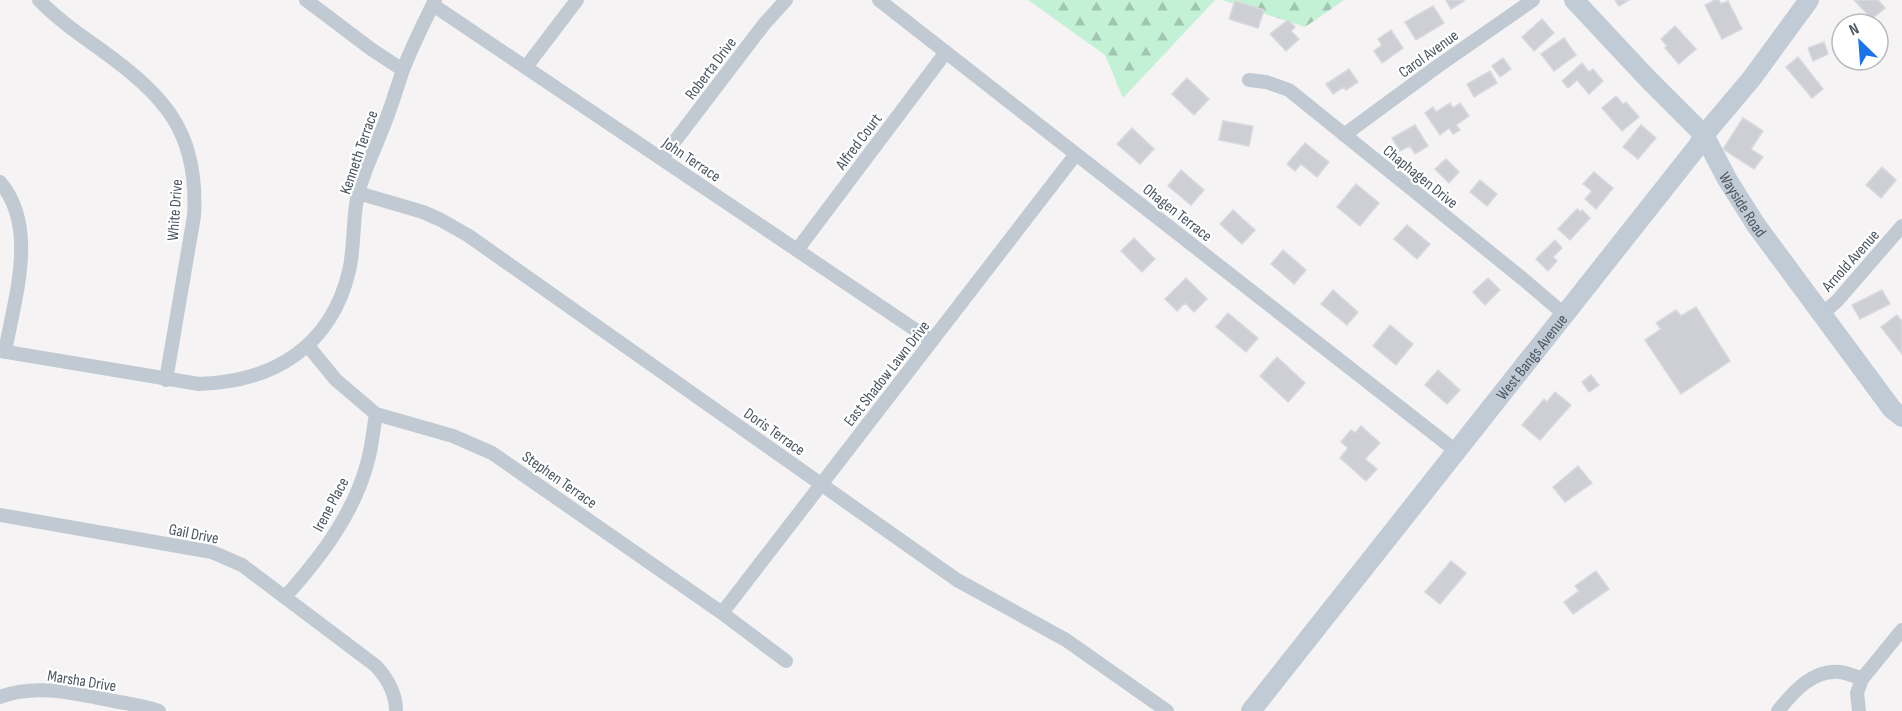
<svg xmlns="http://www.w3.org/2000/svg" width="1902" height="711" font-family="'Sofia Sans Condensed',sans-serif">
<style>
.forest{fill:url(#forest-firs)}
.building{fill:#cdcfd5;stroke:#d7d9de;stroke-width:1.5}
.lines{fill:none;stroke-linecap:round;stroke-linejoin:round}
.street{stroke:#c1cad2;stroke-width:14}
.secondary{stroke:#c1cbd6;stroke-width:20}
.labels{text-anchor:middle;stroke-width:4.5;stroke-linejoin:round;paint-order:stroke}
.street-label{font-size:16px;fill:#4a5661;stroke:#fff}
</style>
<defs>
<pattern id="forest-firs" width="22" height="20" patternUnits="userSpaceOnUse" patternTransform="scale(1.5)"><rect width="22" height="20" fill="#c3f1d5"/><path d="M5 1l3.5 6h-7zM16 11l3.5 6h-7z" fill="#a0c6b0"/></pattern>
</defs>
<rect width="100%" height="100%" fill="#f5f3f3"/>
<path class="forest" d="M1028,0H1215L1123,98L1105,55Z
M1222,0H1344L1305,27Z"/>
<path class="building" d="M1446,0H1464V1L1451,9Z
M1615,0H1629L1619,6Z
M1715,0H1719L1721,4L1728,1L1742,29L1722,39L1705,5Z
M1854,0H1878L1885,8L1872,19Z
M1235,1L1264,10L1258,28L1229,19Z
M1433,6L1444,23L1416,40L1405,22Z
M1542,19L1554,33L1534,51L1522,37Z
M1288,20L1295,27L1291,31L1299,39L1286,51L1270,34Z
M1675,26L1696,49L1679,64L1665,48L1667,46L1661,39Z
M1391,30L1403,48L1382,63L1374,51L1382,45L1378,39Z
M1564,38L1576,55L1554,71L1541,54Z
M1824,42L1828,54L1813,61L1808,48Z
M1798,57L1823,89L1812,98L1786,67Z
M1503,58L1511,69L1500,77L1492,66Z
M1582,63L1589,72L1593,69L1603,81L1589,94L1577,80L1568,88L1562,81Z
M1349,69L1358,82L1346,90L1344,87L1333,94L1326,84Z
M1490,71L1497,83L1474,97L1467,84Z
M1187,78L1209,99L1194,115L1172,94Z
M1616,96L1623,104L1626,102L1639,117L1622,131L1602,108Z
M1450,103L1453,108L1460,103L1469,116L1456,125L1460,130L1453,134L1449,128L1440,135L1425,113L1433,107L1436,112Z
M1743,118L1763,131L1751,149L1763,157L1754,169L1723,149Z
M1223,121L1253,126L1249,146L1219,140Z
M1415,125L1428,146L1415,154L1410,146L1400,151L1392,138Z
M1641,125L1656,138L1638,159L1623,147Z
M1132,128L1154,149L1140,164L1117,144Z
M1305,143L1329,162L1317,177L1301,164L1295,171L1287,164Z
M1446,159L1459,172L1449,183L1435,169Z
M1882,167L1896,180L1881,198L1866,185Z
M1181,170L1204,190L1191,205L1168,186Z
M1594,172L1613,188L1596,209L1585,199L1592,191L1583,184Z
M1480,180L1497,194L1487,206L1470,192Z
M1356,184L1379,203L1360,226L1337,207Z
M1577,209L1581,212L1582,210L1590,218L1570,240L1558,229Z
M1233,210L1255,230L1242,244L1220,224Z
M1407,225L1430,244L1417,259L1394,239Z
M1134,238L1155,259L1142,272L1121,251Z
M1555,240L1562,248L1553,257L1557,261L1548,271L1536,259Z
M1283,250L1306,270L1294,284L1271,264Z
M1186,278L1207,299L1194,312L1185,303L1177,311L1165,299Z
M1488,278L1500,290L1485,305L1473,292Z
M1333,290L1358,312L1347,325L1321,304Z
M1882,290L1890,304L1860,319L1852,305Z
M1696,307L1730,361L1681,394L1645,340L1661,329L1656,323L1676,310L1681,316Z
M1228,313L1258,338L1246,352L1216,327Z
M1897,315L1902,321V354L1881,327Z
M1390,325L1413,344L1396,365L1373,346Z
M1277,357L1305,383L1288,402L1260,376Z
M1438,370L1460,390L1447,404L1425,385Z
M1591,375L1599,385L1589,392L1582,382Z
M1555,392L1571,405L1540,440L1522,425L1544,399L1547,402Z
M1361,426L1380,443L1365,459L1377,469L1366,481L1340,458L1348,448L1341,442L1351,430L1355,433Z
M1578,466L1592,483L1565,502L1553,487Z
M1451,561L1466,573L1440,604L1425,592Z
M1596,571L1609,589L1573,614L1564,602L1579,591L1575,586Z"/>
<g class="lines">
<path class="street" d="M39,0C57,19 79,34 100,49C165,96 199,132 194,216L166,380
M306,0L371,49L403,70
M879,0L1456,451
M433,5L932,341
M526,67L577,0
M1249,80L1266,82L1289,90L1523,279L1564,314
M1344,135L1438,66L1533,0
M662,158L765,23L786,0
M0,182C39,228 14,299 5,352
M358,193L423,212L441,220L469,236L957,580L1066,640L1167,711
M797,250L946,52
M1822,314L1837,301L1902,226
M308,346L336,380L376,414L453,436L492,453L722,613L786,661
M0,351L199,384C273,382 331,347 349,271C355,246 352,220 358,194C363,173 374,151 382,130C390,111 396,90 403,70C412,46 424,23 435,0
M0,515L212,552L242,565L376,666C387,678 396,694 396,711
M285,597C320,558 353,515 367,464C372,448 373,430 376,414
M722,613L1076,154
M0,697C37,683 77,694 114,701C129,704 145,706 159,711
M1778,711C1793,692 1813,669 1840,672C1847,673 1855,676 1862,679L1902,630
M1859,711L1857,693L1862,679"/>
<g class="secondary">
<path id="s1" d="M1574,0L1648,79L1704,135L1727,179L1756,225L1892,409L1902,417"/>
<path id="s2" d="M1251,711L1697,147L1704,135L1752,78L1809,0"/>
</g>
</g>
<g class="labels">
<g class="street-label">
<text transform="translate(1428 53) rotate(-36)" y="6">Carol Avenue</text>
<text transform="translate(710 68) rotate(-53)" y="6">Roberta Drive</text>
<text transform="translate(858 141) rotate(-53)" y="6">Alfred Court</text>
<text transform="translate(358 152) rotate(-71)" y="6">Kenneth Terrace</text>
<text transform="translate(692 159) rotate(34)" y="6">John Terrace</text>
<text transform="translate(1421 176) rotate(39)" y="6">Chaphagen Drive</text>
<text dy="6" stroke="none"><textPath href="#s1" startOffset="267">Wayside Road</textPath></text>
<text transform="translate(174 210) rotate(-86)" y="6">White Drive</text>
<text transform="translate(1178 212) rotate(38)" y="6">Ohagen Terrace</text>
<text transform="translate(1850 260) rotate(-48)" y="6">Arnold Avenue</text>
<text dy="6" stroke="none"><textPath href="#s2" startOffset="452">West Bangs Avenue</textPath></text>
<text transform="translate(886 373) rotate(-52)" y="6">East Shadow Lawn Drive</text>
<text transform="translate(775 431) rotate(35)" y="6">Doris Terrace</text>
<text transform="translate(560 479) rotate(35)" y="6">Stephen Terrace</text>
<text transform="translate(330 504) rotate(-62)" y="6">Irene Place</text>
<text transform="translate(194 533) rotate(11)" y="6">Gail Drive</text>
<text transform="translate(82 680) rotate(9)" y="6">Marsha Drive</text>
</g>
</g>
<g transform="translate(1860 42) rotate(335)"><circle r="28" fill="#ffffff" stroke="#b7bbc0" stroke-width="1.5"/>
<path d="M0-4.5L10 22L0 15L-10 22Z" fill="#1a73e8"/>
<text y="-9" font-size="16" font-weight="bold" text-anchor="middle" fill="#4a5661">N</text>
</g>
</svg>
